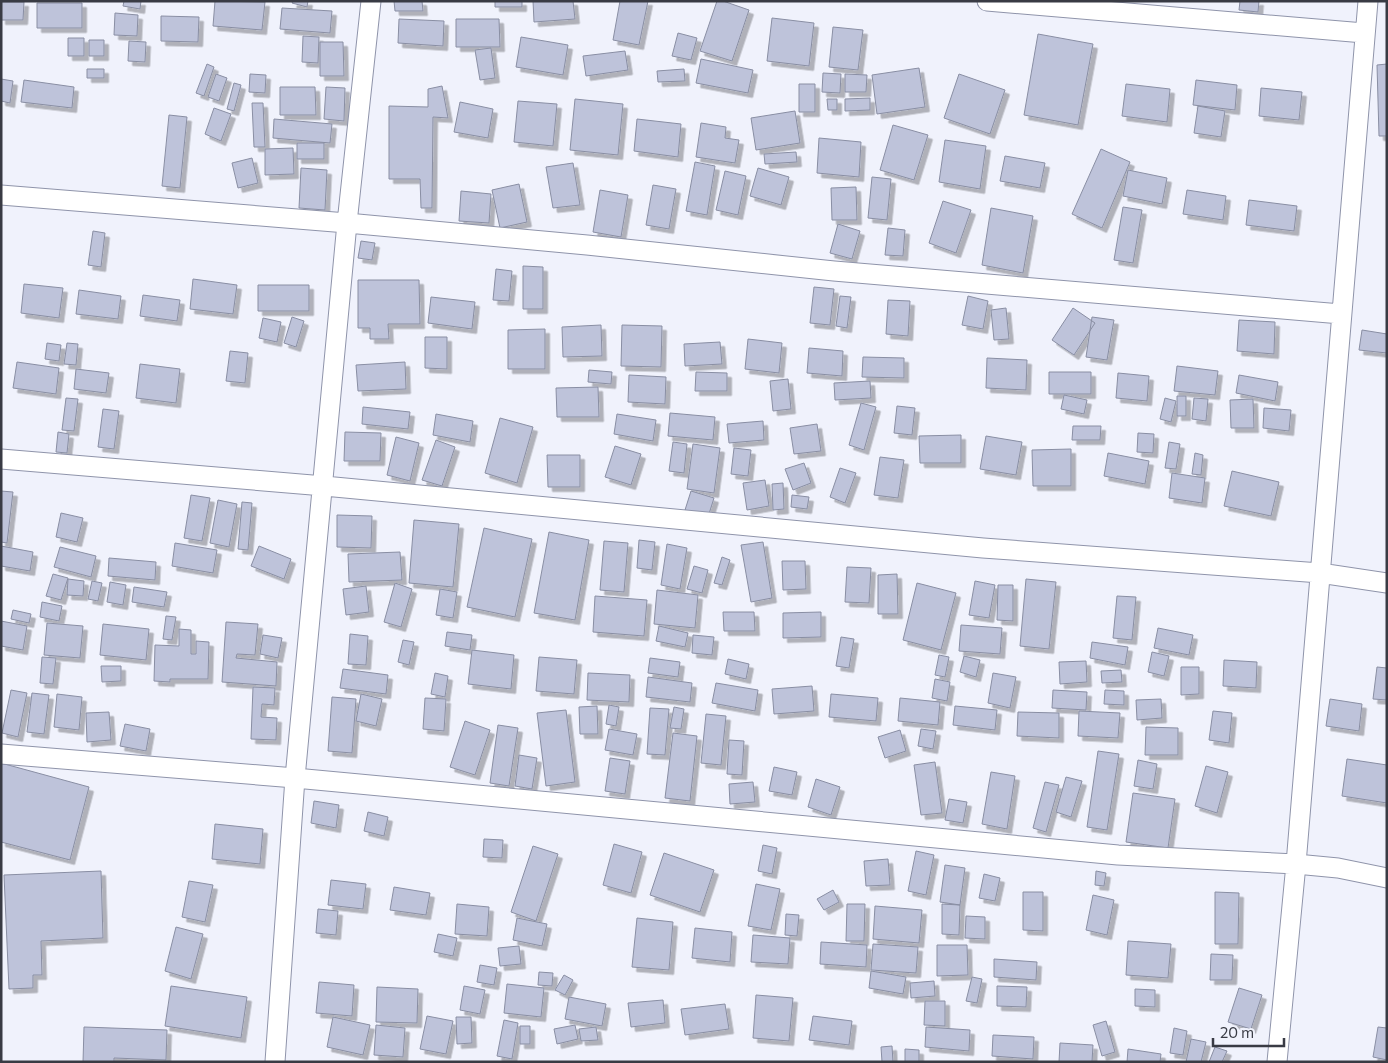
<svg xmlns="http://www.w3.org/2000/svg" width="1388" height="1063" font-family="Commissioner,sans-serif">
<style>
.building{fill:#bec3da;stroke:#898ea3;filter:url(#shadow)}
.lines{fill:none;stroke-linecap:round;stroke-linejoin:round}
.minor-casing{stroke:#8f94aa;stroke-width:21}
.minor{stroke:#fff;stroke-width:19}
</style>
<defs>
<filter id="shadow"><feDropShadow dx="4.5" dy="4.5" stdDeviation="0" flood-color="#0004"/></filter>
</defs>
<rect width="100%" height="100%" fill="#f0f2fc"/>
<path class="building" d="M124,1H141L140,9L123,6Z
M215,1L265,2L262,30L213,26Z
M293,1H308L307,7L292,3Z
M394,1H422L423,11H395Z
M495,1H522V7H495Z
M533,1H573L575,19L534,22Z
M620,1H648L639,45L613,40Z
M717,1H723L749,10L732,61L700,51Z
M1240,1H1259L1258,12L1239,10Z
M1,2H24L23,20H1Z
M37,3H82V28H37Z
M282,8L332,11L330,33L280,29Z
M115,13L138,15L137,36L114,35Z
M161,16L199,17L198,42L161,41Z
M772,18L814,23L809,66L767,61Z
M399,19L444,21L443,46L398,43Z
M456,19H499L500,47H456Z
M833,27L863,30L858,70L829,67Z
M678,33L697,38L691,60L672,56Z
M1038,34L1093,44L1078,125L1024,115Z
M303,36L319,37L318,63L302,62Z
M521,37L568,45L563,75L516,67Z
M68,38H84V56H68Z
M89,40H104V56H89Z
M129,41L146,42L145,62L128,61Z
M320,42H343L344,76H320Z
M491,48L495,78L480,80L475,50Z
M625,51L628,70L586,76L583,56Z
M701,59L753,70L748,93L696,83Z
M207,64L214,67L204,96L196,93Z
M1387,64V136H1379L1377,65Z
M919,68L925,107L877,114L872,75Z
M87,69H104V78H87Z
M684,69L685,81L658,82L657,71Z
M823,73L841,74L840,93L822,92Z
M216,74L227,78L219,101L208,97Z
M250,74L266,75L265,93L249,92Z
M845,74L867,75L866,92H845Z
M959,74L1005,90L990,134L944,118Z
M1,79L13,81L10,103L1,101Z
M24,80L74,87L72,108L21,102Z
M1196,80L1237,85L1235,110L1193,105Z
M234,83L241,85L234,111L227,109Z
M799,84H815V112H799Z
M1126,84L1170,89L1167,122L1122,116Z
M442,86L448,118L433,117L432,208H421L420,179H389V106L428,107V89Z
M280,87H315L316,115H280Z
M326,87L345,88L344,121L324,119Z
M1261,88L1302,92L1299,120L1259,116Z
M870,98V110L845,111V99Z
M575,99L623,104L618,155L570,150Z
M827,99H837V110H828Z
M518,101L557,104L553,146L514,142Z
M460,102L493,109L488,138L454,132Z
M252,103H263L265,147H254Z
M1198,106L1225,111L1221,137L1194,133Z
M214,108L231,114L221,141L205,134Z
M795,111L800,143L756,150L751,118Z
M169,115L187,117L180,188L162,186Z
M274,119L332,124L330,143L273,138Z
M637,119L681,124L678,157L634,151Z
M701,123L726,127L725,138L739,140L735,163L696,157Z
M893,125L928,135L914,180L880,170Z
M819,138L861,142L859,177L817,173Z
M945,140L986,146L980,189L939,182Z
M297,143H324V159H297Z
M293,148L294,174L265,175V149Z
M1101,149L1130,162L1102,228L1072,214Z
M796,152L797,162L765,164L764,154Z
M1005,156L1045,163L1040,188L1000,181Z
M252,158L258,183L238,188L232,163Z
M695,162L715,166L707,215L686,211Z
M573,163L580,205L553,208L546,167Z
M301,168L327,170L325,210L299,208Z
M758,168L789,177L781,205L750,196Z
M1128,170L1167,178L1162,204L1123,196Z
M725,171L746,176L738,215L716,210Z
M872,177L891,179L887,220L868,218Z
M519,184L527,222L500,228L492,190Z
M653,185L676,189L669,229L646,225Z
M856,187L857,220H832L831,188Z
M600,190L628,195L621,237L593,232Z
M1187,190L1226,196L1223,220L1183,214Z
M461,191L491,194L489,223L459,221Z
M1249,200L1297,206L1294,231L1246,225Z
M943,201L971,210L956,253L929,243Z
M1123,207L1142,210L1133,263L1114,260Z
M991,208L1033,216L1023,273L982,265Z
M838,224L860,231L852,259L830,253Z
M888,228L905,230L903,256L885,255Z
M93,231L105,233L101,267L88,265Z
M361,241L375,243L372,260L358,258Z
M523,266L543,267V309H523Z
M496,269L512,271L509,301L493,300Z
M193,279L237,285L233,314L190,309Z
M358,280H419L420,324H388L389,339H370V328H358Z
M24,284L63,288L59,318L21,313Z
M258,285H309V311H258Z
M814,287L834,289L830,325L810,323Z
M79,290L121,296L118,319L76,314Z
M143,295L180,300L177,321L140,316Z
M840,296L851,297L847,328L836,326Z
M968,296L988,301L983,329L962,325Z
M431,297L475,302L472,329L428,323Z
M888,300L910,301L908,336L886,334Z
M1006,308L1009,339L994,340L991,310Z
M1073,308L1095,323L1074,355L1052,340Z
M292,317L304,321L296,347L284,343Z
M1092,317L1114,320L1107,360L1086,357Z
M263,318L281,322L277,342L259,338Z
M1239,320L1275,322L1274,354L1237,351Z
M601,325L602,356L563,357L562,327Z
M622,325L662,326L661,367L621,366Z
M545,329V369H508V330Z
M1362,330L1387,334V353L1359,350Z
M425,337H447V369L425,368Z
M748,339L782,343L779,373L745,369Z
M720,342L722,364L685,366L684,344Z
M47,343L61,345L59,361L45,359Z
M67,343L78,344L76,365L64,364Z
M809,348L843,351L842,376L807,373Z
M230,351L248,353L245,383L226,381Z
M863,357L904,358V378L862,377Z
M987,358L1027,360L1026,390L986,388Z
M17,362L59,368L56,394L13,388Z
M405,362L406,389L358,391L356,365Z
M140,364L180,369L176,403L136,398Z
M1177,366L1218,371L1215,395L1174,391Z
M76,369L109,373L106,393L74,389Z
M589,370L612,372L611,384L588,382Z
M696,372L727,373V391H695Z
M1049,372H1091V394H1049Z
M1118,373L1149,376L1147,401L1116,398Z
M629,375L666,377L665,404L628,402Z
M1239,375L1278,382L1275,401L1236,393Z
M788,379L791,409L773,411L770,381Z
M870,381L871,398L835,400L834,383Z
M598,387L599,417H557L556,388Z
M1064,395L1087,400L1084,414L1061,409Z
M1177,396H1186V416H1177Z
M66,398L78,399L74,431L62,430Z
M1165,398L1176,401L1171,422L1160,419Z
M1194,398L1208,399L1206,421L1192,419Z
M1253,399L1254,428H1231L1230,400Z
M861,403L876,407L864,450L849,445Z
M897,406L915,408L912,435L894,433Z
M363,407L410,412L408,429L362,424Z
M1264,408L1291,410L1289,431L1263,428Z
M103,409L119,411L114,449L98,447Z
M670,413L715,417L713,440L668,436Z
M436,414L473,421L470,442L433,435Z
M617,414L656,420L653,441L614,434Z
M500,418L533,427L517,483L485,473Z
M763,421L764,440L729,443L727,424Z
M817,424L821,451L794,454L790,428Z
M1073,426H1101L1100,440H1072Z
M58,432L69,434L67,453L56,452Z
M345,432L381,433L380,461H344Z
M1138,433L1154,434L1153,453L1137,452Z
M961,435V463H920L919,436Z
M986,436L1022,442L1016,475L980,469Z
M396,437L419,443L410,481L387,475Z
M436,440L455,447L442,486L422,480Z
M673,442L687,444L684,473L669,471Z
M1169,442L1180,444L1176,469L1165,468Z
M693,444L720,448L714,493L687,489Z
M615,446L641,454L631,485L605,477Z
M734,448L751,450L748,476L731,474Z
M1071,449V486H1033L1032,450Z
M1108,453L1149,461L1145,484L1104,476Z
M1195,453L1203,455L1201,475L1192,474Z
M547,455H580V487H548Z
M880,457L904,460L898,498L874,495Z
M804,463L811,483L793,490L785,469Z
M840,468L856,473L845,503L830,497Z
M1232,471L1279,482L1271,516L1224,506Z
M1172,473L1205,478L1202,503L1169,498Z
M765,480L769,506L747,510L743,483Z
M783,483L784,509L773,510L772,484Z
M1,491L13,492L7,543L1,542Z
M691,491L714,498L708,517L685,510Z
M191,495L210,498L202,541L184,538Z
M792,495L809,497L807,509L791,507Z
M218,500L237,504L229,547L210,543Z
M242,502L252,503L248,550L238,549Z
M61,513L83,518L77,542L56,537Z
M337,515L372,516L371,548L337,547Z
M414,520L459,524L453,587L409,583Z
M484,528L532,539L515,617L467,607Z
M549,532L589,540L575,620L534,613Z
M639,540L655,542L652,570L637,568Z
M604,541L628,543L624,592L600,590Z
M763,542L772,598L751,602L741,545Z
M175,543L217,550L213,573L172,566Z
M667,544L687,548L680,589L661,585Z
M1,546L33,552L30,571L1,566Z
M259,546L291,559L284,579L251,566Z
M60,547L96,556L91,577L54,567Z
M400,552L402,580L349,582L348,554Z
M722,557L730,560L722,585L714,583Z
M109,558L156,562L155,580L108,576Z
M782,561H805L806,589L783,590Z
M694,566L708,570L702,593L687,589Z
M847,567L871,568L869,603L845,602Z
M53,574L68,578L61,600L46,596Z
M897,574L898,614H878V575Z
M68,579L84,581L83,596L67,595Z
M1026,579L1056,582L1049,649L1020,646Z
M92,581L102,583L98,601L88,599Z
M975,581L995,585L989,618L969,615Z
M110,582L126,585L123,605L107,602Z
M395,583L412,589L401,627L384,622Z
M917,583L956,593L941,650L903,640Z
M998,585H1013V621L997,620Z
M366,586L369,612L346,615L343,589Z
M134,587L167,592L164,607L132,602Z
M440,589L457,592L453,618L436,615Z
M657,590L698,595L695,628L654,624Z
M595,596L647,600L644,636L593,632Z
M1117,596L1136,597L1132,640L1113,638Z
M42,602L62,606L59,621L40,617Z
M13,610L31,614L29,623L11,619Z
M723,612H754L755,631H724Z
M821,612V637L783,638V613Z
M166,616L176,617L172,640L163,639Z
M1,621L27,626L23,650L1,646Z
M226,622L258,624L255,655L237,654L236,658L277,662L276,686L222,682Z
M47,623L83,626L80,658L44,655Z
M103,624L149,629L146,660L100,655Z
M961,625L1002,628L1000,654L959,651Z
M659,626L688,633L685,647L656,641Z
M1158,628L1193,635L1189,655L1154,648Z
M179,629L191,630V654H196V641L209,642L208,679H170V682L154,681L155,645L179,646Z
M447,632L472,635L470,650L445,646Z
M350,634L368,636L366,665L348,664Z
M263,635L282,638L278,658L260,654Z
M693,635L714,637L712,655L692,653Z
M841,637L854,639L849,668L836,666Z
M403,640L414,642L409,665L398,662Z
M1092,642L1128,647L1125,665L1090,658Z
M472,650L514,655L511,689L468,684Z
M1152,652L1169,656L1164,676L1148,672Z
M939,655L949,657L945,677L935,675Z
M964,656L980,660L976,677L960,672Z
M42,657L56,658L53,684L40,683Z
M539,657L577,660L574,694L536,691Z
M650,658L680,662L678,677L648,673Z
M728,659L749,664L746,679L725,674Z
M1224,660L1257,662L1256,688L1223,686Z
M1086,661L1087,682L1060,684L1059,662Z
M101,666H121V681L102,682Z
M1181,667H1199V694L1181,695Z
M1377,667L1387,668V700L1373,699Z
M343,669L388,675L386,694L340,688Z
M1121,670L1122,682L1102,683L1101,671Z
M435,673L448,676L445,697L431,694Z
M588,673L630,675L629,702L587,700Z
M993,673L1016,677L1010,708L988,703Z
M648,677L692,683L690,702L646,697Z
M935,679L950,682L947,701L932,698Z
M716,683L758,690L755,711L712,703Z
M812,686L814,711L774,714L772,689Z
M253,687L275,688L274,705L262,704L261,717L277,718L276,740L251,739Z
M11,690L27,693L18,737L2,733Z
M1053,690L1087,692L1086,710L1052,708Z
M1105,690L1124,691V705L1104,704Z
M32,693L49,695L44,734L27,732Z
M57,694L82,697L79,730L54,727Z
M361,694L382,699L376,726L356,721Z
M831,694L878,698L876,721L829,717Z
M332,697L356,699L352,753L328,751Z
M425,698L446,699L444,731L423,729Z
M900,698L940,702L938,725L898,721Z
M1161,699L1162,718L1137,720L1136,700Z
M1330,699L1362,704L1359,731L1326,726Z
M609,705L619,707L616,726L606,724Z
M597,706L598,734H580L579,707Z
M955,706L997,710L995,730L953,725Z
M674,707L684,709L681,729L670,728Z
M650,708L669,709L665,755L647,754Z
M566,710L575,782L546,786L537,713Z
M1079,711L1120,713L1118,738L1078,736Z
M1213,711L1232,713L1229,743L1209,740Z
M109,712L111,740L87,742L86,713Z
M1018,712L1059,713V738L1017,736Z
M706,714L726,716L721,765L701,763Z
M465,721L490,730L475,775L450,767Z
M125,724L150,729L146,751L120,746Z
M498,725L518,728L509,786L490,783Z
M1146,727L1178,728V755H1145Z
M609,729L637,734L633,755L605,750Z
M921,729L936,731L933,749L918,746Z
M900,730L906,751L885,758L878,737Z
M673,733L697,736L690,801L665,798Z
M729,740L744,741L742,775L727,774Z
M1098,751L1119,754L1107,830L1087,827Z
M519,755L537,758L532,789L515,786Z
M610,758L630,761L625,794L605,791Z
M1347,759L1387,765V803L1342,796Z
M1138,760L1157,764L1153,789L1134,786Z
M935,762L942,813L921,815L914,765Z
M1,763L89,787L70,860L1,842Z
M1206,766L1228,772L1217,813L1195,806Z
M774,767L797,772L792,795L769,791Z
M991,772L1015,776L1007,829L982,824Z
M1066,777L1082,781L1071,817L1056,812Z
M816,779L840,787L831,815L808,807Z
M753,782L755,802L730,804L729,784Z
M1045,782L1059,785L1046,832L1033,828Z
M1133,793L1175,799L1168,848L1126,842Z
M949,799L967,802L963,823L945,820Z
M314,801L339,805L336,828L311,823Z
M368,812L388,817L384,836L364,831Z
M215,824L263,829L260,864L212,859Z
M484,839L503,840L502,858L483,857Z
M614,844L642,852L631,893L603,885Z
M763,845L777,848L772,874L758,871Z
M533,846L558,854L536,921L511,912Z
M916,851L934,855L926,895L908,891Z
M664,853L714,870L700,912L650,895Z
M888,859L890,885L866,886L864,861Z
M945,865L965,868L960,905L940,902Z
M101,871L103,938L41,941L42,975H33V988L9,989L4,875Z
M1096,871L1106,873L1104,886L1095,885Z
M984,874L1000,878L995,901L979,898Z
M331,880L366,884L363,909L328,905Z
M189,881L213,885L205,922L182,917Z
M756,884L780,889L771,930L748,926Z
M394,887L430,893L426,915L390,910Z
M833,890L839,902L824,910L817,899Z
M1023,892H1043V931L1023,930Z
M1215,892L1239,893L1238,944H1215Z
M1093,895L1114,900L1107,935L1086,930Z
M457,904L489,907L487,936L455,934Z
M847,904H865L864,941H846Z
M942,904L960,905L959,935L942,934Z
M875,906L922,910L919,943L873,939Z
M318,909L338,911L336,935L316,933Z
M786,914L799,915L797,936L785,935Z
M966,916L985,917V939L965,938Z
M517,918L547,924L542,946L513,940Z
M637,918L673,922L669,970L632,967Z
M176,927L203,934L191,979L165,971Z
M695,928L732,932L730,962L692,958Z
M438,934L457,938L453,956L434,952Z
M753,935L790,938L788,964L751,962Z
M1128,941L1171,944L1168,978L1126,975Z
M821,942L867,945L866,967L820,964Z
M873,944L918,947L916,973L871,970Z
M937,945H967L968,975L937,976Z
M519,946L521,964L500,966L498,948Z
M1211,954L1233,955L1232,980H1210Z
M994,959L1037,962L1036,980L994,977Z
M480,965L497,968L494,985L477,982Z
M871,971L906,977L903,994L869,988Z
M539,972L553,973L552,986L538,985Z
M564,975L573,980L565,995L555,990Z
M972,977L982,979L977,1003L966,1001Z
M934,981L935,996L911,998L910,983Z
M319,982L354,985L352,1016L316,1013Z
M507,984L544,988L541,1017L504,1013Z
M171,986L247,997L241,1038L165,1026Z
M464,986L485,990L480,1014L460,1010Z
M997,986L1027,987L1026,1007L997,1006Z
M377,987L418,989L417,1023L376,1022Z
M1239,988L1262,995L1251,1029L1228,1022Z
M1135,989L1155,990V1007L1135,1006Z
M756,995L793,998L789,1041L753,1038Z
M569,997L606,1004L602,1026L565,1019Z
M663,1000L665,1023L631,1027L628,1003Z
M925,1001H945V1026L924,1025Z
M725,1004L729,1029L685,1035L681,1009Z
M427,1016L453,1021L446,1054L420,1049Z
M813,1016L852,1021L849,1045L809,1040Z
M333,1017L370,1025L363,1055L327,1047Z
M456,1017H471L472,1043L457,1044Z
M504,1020L518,1023L512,1059L497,1056Z
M1106,1021L1115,1052L1102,1056L1093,1025Z
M376,1025L405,1028L403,1057L374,1055Z
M575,1025L578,1039L557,1044L554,1029Z
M520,1026H530V1044H520Z
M84,1027L167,1030L166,1060L114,1058V1062H83Z
M596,1027L598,1040L581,1041L579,1029Z
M926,1027L970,1030L969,1051L925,1047Z
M1378,1027L1387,1028V1060L1373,1057Z
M1174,1028L1187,1031L1183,1055L1170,1053Z
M993,1035L1034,1037L1033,1059L992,1056Z
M1191,1039L1206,1042L1201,1062H1186Z
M1060,1043L1093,1045L1092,1062H1059Z
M892,1046L893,1062H882L881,1047Z
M1215,1047L1227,1051L1222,1062H1209Z
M905,1049L919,1050V1062H905Z
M1128,1049L1161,1054L1160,1062H1127Z"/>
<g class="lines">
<g class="minor-casing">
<path id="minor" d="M987,1L1364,33
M1,195L347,223L587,245L834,271L1341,314
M1,459L324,486L983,548L1320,573L1387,583
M1,754L295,778L1118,855L1296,864L1338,868L1387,878
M275,1062L295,778L347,223L371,1
M1277,1062L1296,864L1368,1"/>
</g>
<use href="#minor" class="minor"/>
</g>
<rect width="1388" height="1063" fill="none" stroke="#393b44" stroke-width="5"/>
<path d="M1213 1038v8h71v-8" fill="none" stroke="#393b44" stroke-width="2.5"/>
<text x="1220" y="1038" font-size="15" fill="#393b44" stroke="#f0f2fc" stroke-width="4" paint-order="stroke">20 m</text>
</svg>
